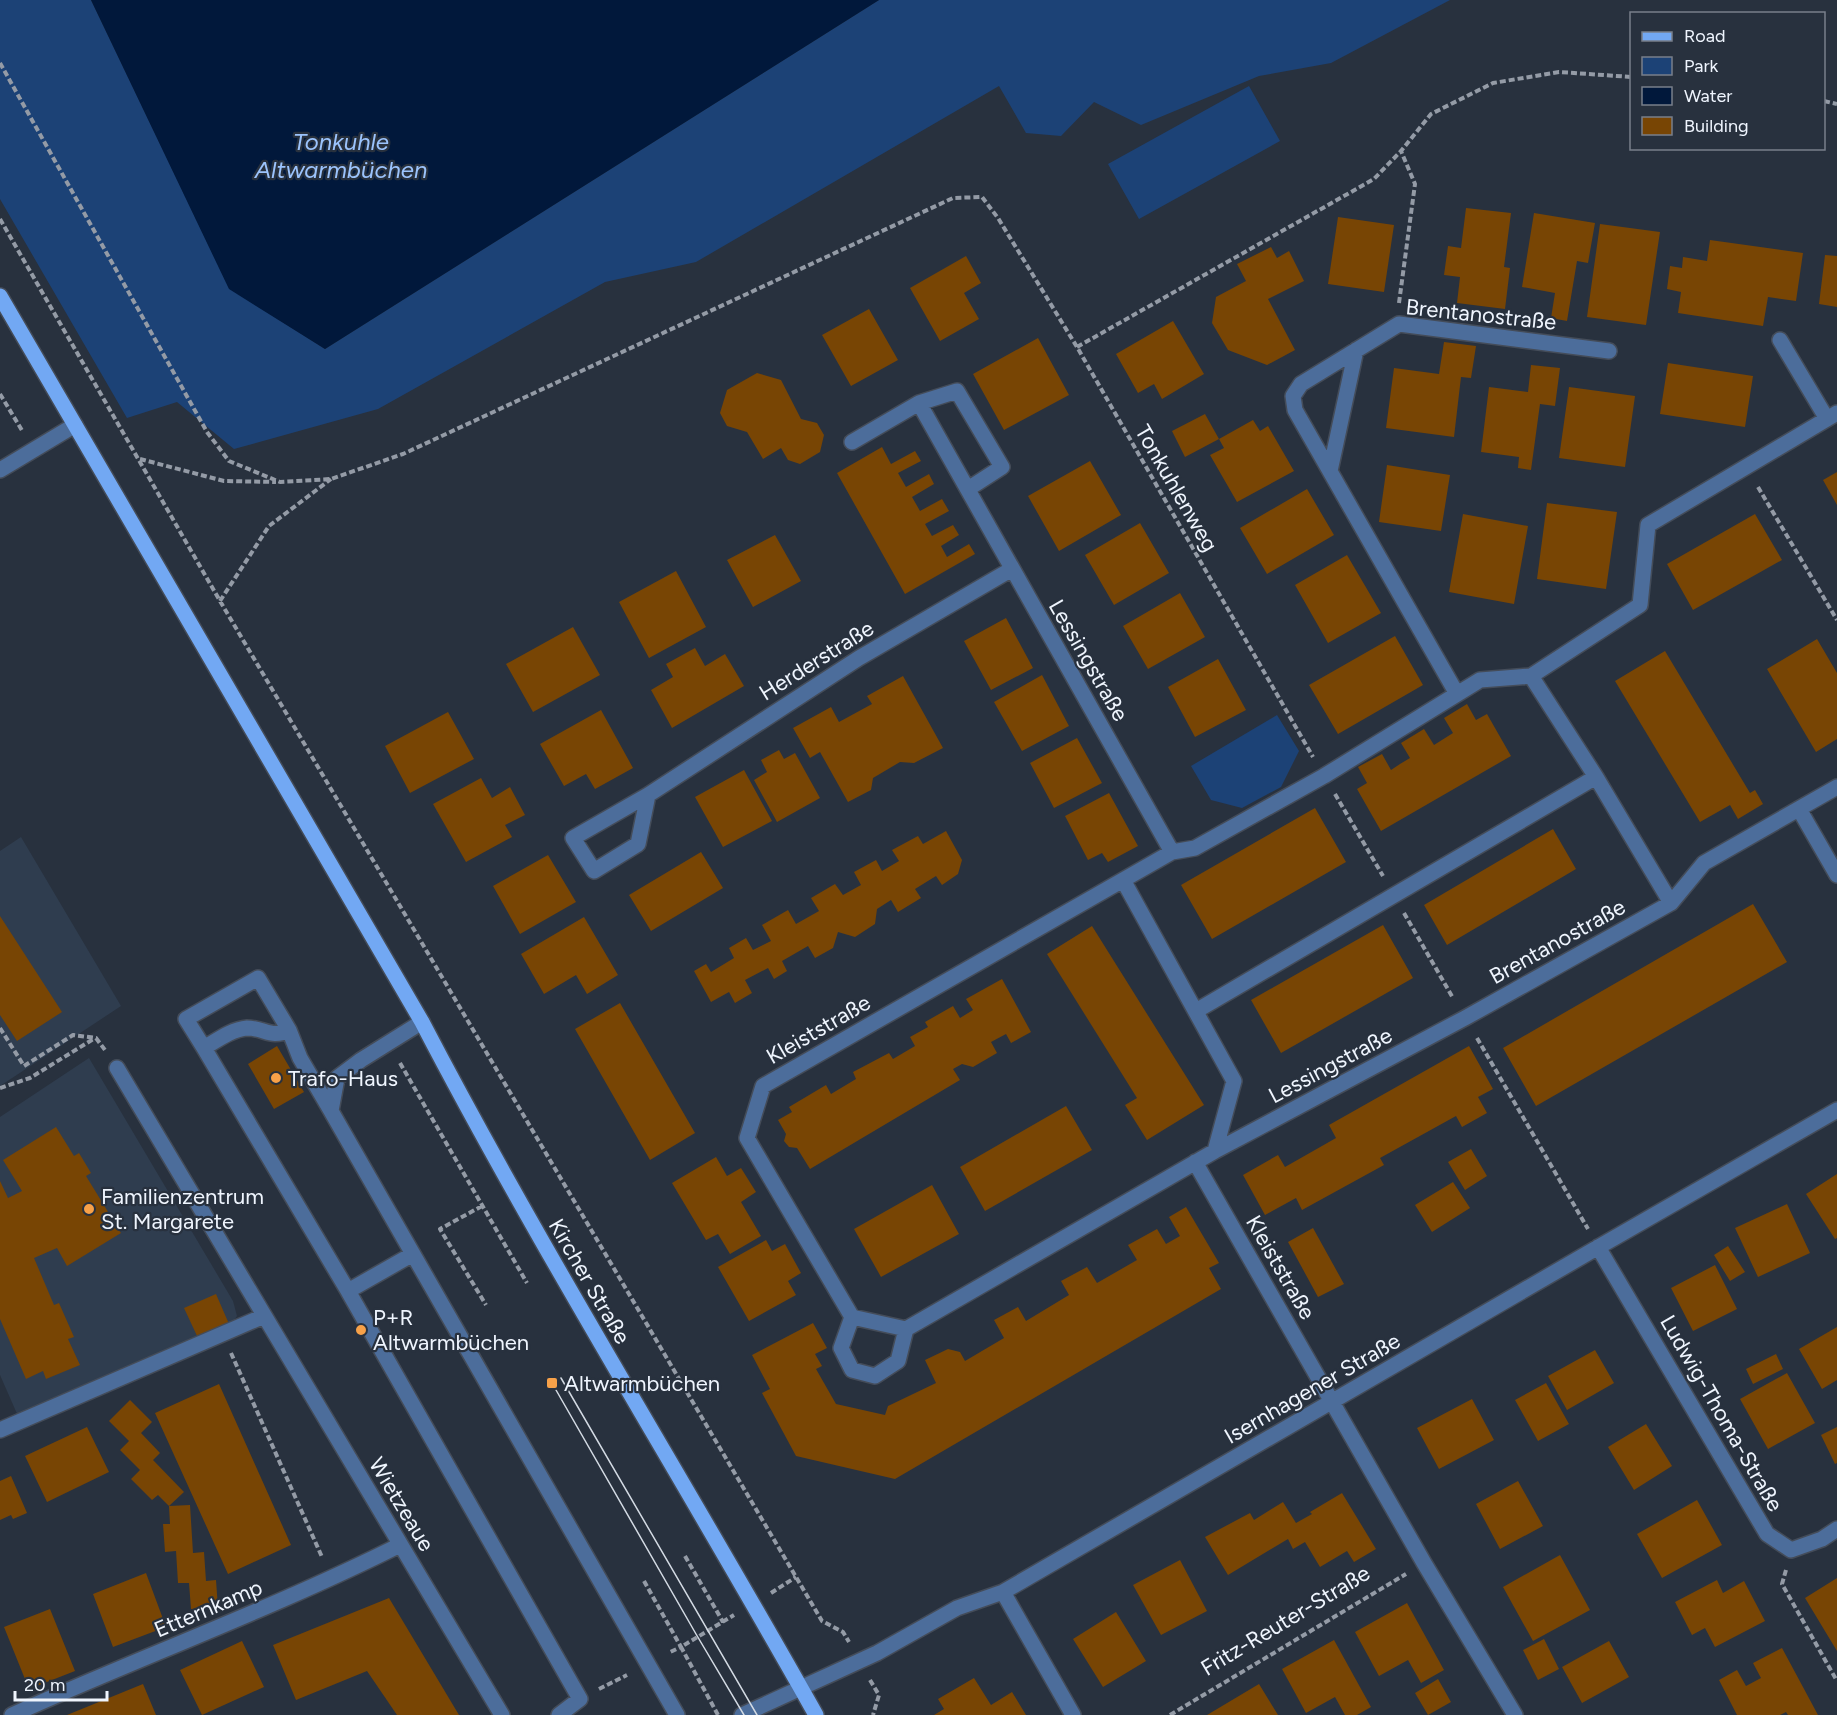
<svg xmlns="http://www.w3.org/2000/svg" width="1837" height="1715" font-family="Figtree,sans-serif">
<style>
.built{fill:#2f3d4f}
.green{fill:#1c4276}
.water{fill:#01183b}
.building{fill:#784504}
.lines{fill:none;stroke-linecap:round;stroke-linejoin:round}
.minor-casing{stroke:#444c59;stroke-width:18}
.major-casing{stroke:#444c59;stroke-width:18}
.path{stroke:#949ba6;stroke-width:4;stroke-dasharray:6 3;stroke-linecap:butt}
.minor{stroke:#4c6d9b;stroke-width:15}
.major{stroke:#72a8f3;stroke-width:15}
.tram{stroke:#d3dae3;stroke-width:1.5}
.poi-dot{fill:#f7a149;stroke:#28313e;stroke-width:2}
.labels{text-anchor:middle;stroke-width:4.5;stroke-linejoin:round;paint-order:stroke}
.street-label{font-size:22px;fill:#eff5fe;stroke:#28313e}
.poi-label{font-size:22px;fill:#eff5fe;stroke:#28313e;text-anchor:start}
.water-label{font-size:24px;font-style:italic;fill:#9bc3fc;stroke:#28313e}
</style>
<rect width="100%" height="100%" fill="#28313e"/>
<path class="built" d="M21,837L121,1006L0,1086V851Z
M89,1058L233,1301L237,1316L232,1323L18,1416L0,1375V1117Z"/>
<path class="green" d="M0,0H91L229,288L325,349L879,0H1450L1331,63L1259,76L1141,125L1094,102L1061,136L1026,133L999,86L696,262L605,282L378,409L234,449L177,402L127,418L0,199Z
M1249,86L1280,141L1139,219L1108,164Z
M1277,715L1299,751L1281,787L1242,808L1211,800L1191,766Z"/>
<path class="water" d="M91,0H879L325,349L229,289Z"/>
<path class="building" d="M1466,208L1511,213L1504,267L1510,268L1505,309L1457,303L1460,277L1444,275L1448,246L1461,248Z
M1534,213L1595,223L1588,263L1577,261L1567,321L1551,318L1555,293L1522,287Z
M1338,217L1394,225L1384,292L1328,284Z
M1600,224L1660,232L1646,325L1587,317Z
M1710,240L1803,253L1796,301L1768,297L1763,326L1678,313L1681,292L1667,289L1670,266L1682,268L1683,257L1707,261Z
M1271,247L1277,258L1289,251L1304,281L1268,299L1295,350L1267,365L1228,350L1212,323L1216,297L1246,281L1237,264Z
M1825,255L1837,256V307L1819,304Z
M966,256L981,283L964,293L979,319L940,341L910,288Z
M869,309L898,360L851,386L822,335Z
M1173,321L1204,374L1162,399L1154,384L1138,393L1116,354Z
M1038,338L1069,395L1004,430L973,374Z
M1444,342L1476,346L1471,378L1461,377L1454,437L1386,428L1394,368L1439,374Z
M1668,363L1753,376L1745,427L1660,414Z
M1531,365L1560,368L1555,406L1540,404L1531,470L1518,468L1519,457L1481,452L1489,387L1528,392Z
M757,373L781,380L801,419L817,423L824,435L820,452L800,464L788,460L781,448L763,459L747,432L727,426L720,413L727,390Z
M1569,387L1635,396L1625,467L1559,458Z
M1205,414L1219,439L1185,457L1172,431Z
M1253,420L1260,431L1268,426L1294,471L1237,502L1210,455L1224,448L1219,439Z
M882,447L891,464L915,451L921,461L898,473L906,487L929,474L934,484L912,497L920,511L942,499L949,511L925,524L932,536L953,525L959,535L941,546L947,557L969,544L975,554L905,594L837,473Z
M1090,461L1121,515L1059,551L1028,496Z
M1387,465L1450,475L1441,531L1379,522Z
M1837,472V505L1823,480Z
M1307,489L1334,535L1267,574L1240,528Z
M1547,503L1617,512L1606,589L1537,579Z
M1463,514L1528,526L1514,604L1449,592Z
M1755,514L1782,560L1693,610L1667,564Z
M1140,523L1169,573L1114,605L1085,555Z
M775,535L801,581L753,607L727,560Z
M1347,555L1381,613L1328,643L1295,585Z
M676,571L706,627L649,658L619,602Z
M1180,593L1205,637L1148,669L1123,626Z
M1006,618L1033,668L991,690L964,641Z
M573,627L600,675L533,712L506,664Z
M1395,636L1423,685L1338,734L1309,685Z
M1817,639L1837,673V739L1816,752L1767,669Z
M695,648L705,666L725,654L744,686L672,728L651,690L673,677L666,664Z
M1665,651L1750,793L1755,790L1763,804L1738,819L1730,805L1700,822L1615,681Z
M1218,659L1246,710L1195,737L1168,687Z
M1042,675L1069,726L1022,751L994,702Z
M903,676L943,748L914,763L900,762L873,778L871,790L848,802L820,752L810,758L793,728L831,707L839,722L872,704L867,696Z
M1467,704L1476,720L1487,714L1511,756L1381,831L1357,789L1367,783L1358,767L1382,754L1391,770L1400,764L1410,758L1401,743L1424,729L1434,745L1453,733L1444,718Z
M601,710L633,768L595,789L586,774L564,786L540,744Z
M448,712L474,759L410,793L385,746Z
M1077,738L1102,783L1054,808L1030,763Z
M779,750L784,759L795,753L820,798L777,822L754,780L767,772L761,760Z
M744,770L772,821L723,847L695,797Z
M481,778L492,798L510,787L525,815L505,825L512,837L466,862L433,804Z
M1109,793L1138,846L1108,862L1102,853L1088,860L1065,816Z
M1315,808L1346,862L1212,939L1181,885Z
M1553,829L1576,869L1447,945L1424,905Z
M946,831L962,860L958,874L942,885L936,876L915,889L921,898L898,912L891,900L877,909L875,924L855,937L838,932L833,948L815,958L808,946L782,961L787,971L774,979L768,968L745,980L752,993L735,1003L729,992L711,1002L694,971L706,964L711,972L734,958L729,948L746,938L753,950L771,941L762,925L788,910L796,924L819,911L811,898L835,884L843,895L861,885L854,872L876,860L882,871L899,861L892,850L918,836L923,844Z
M701,852L723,888L651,931L629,895Z
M548,855L576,902L520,934L493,886Z
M1753,904L1787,962L1536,1106L1503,1048Z
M0,916L62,1012L17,1041L0,1015Z
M584,917L618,975L587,994L576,975L544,994L521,954Z
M1383,925L1413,978L1281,1053L1251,1000Z
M1092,926L1204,1105L1147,1140L1125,1105L1137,1098L1047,954Z
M1002,979L1031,1032L1011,1043L1006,1034L991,1042L997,1053L973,1067L962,1064L953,1069L960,1080L810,1169L797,1148L789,1147L784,1141L786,1134L778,1120L792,1112L789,1107L826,1085L831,1094L856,1079L853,1072L889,1053L893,1059L915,1046L910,1037L928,1027L925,1022L953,1006L960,1018L973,1010L966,999Z
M620,1003L695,1133L650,1160L575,1029Z
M277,1046L304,1092L274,1109L248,1064Z
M1469,1046L1493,1089L1478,1097L1487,1113L1462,1127L1456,1116L1380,1158L1384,1165L1302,1210L1296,1198L1265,1215L1243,1175L1278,1155L1285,1167L1336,1138L1329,1125Z
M1066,1106L1092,1150L985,1211L960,1167Z
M56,1127L74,1156L79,1153L91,1173L86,1176L121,1233L67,1266L57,1248L34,1258L54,1305L59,1303L74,1337L68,1339L80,1365L46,1379L43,1371L26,1379L0,1319V1181L8,1198L22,1191L3,1160Z
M1471,1149L1487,1176L1465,1190L1448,1162Z
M716,1157L727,1176L741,1168L756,1192L741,1202L761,1236L730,1254L718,1234L706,1240L672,1183Z
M1837,1174V1238L1835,1239L1806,1194Z
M1453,1182L1470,1208L1432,1232L1415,1205Z
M932,1185L959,1234L881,1277L854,1229Z
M1787,1204L1810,1253L1758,1277L1735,1228Z
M1186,1207L1219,1263L1209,1268L1221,1289L895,1479L796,1456L762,1393L770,1389L752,1355L813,1323L827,1348L815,1354L822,1366L816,1369L836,1404L885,1415L888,1406L936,1383L925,1360L948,1349L960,1352L965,1361L1004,1338L994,1320L1018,1307L1026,1321L1069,1295L1061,1281L1087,1267L1097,1283L1137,1260L1128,1245L1157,1229L1166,1244L1180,1236L1169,1217Z
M1313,1228L1344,1284L1318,1297L1288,1242Z
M766,1240L772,1251L785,1244L801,1273L788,1281L796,1295L749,1321L718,1267Z
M1728,1246L1745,1272L1730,1281L1714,1255Z
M1715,1265L1737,1309L1693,1331L1671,1288Z
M216,1294L229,1324L198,1338L184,1308Z
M1837,1327V1380L1822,1389L1799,1349Z
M1595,1350L1614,1383L1567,1410L1548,1376Z
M1776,1354L1783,1369L1753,1384L1746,1369Z
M1787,1373L1815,1423L1768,1449L1740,1399Z
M1546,1383L1569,1424L1538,1441L1515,1400Z
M219,1384L291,1545L228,1574L155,1413Z
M1472,1399L1494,1440L1439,1469L1417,1428Z
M130,1400L152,1422L141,1433L160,1453L153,1460L184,1492L169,1506L158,1495L152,1500L131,1479L140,1470L120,1450L129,1441L109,1421Z
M1646,1424L1672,1466L1634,1490L1608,1447Z
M87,1427L109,1472L47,1502L25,1456Z
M1837,1427V1463L1835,1464L1821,1435Z
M11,1476L27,1513L13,1519L11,1515L0,1520V1481Z
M1518,1481L1543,1526L1500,1549L1476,1504Z
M1342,1493L1376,1549L1354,1562L1347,1551L1320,1567L1305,1542L1293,1549L1288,1539L1228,1575L1205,1537L1250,1513L1254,1520L1283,1502L1296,1523L1312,1514L1310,1512Z
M1697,1500L1722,1545L1662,1578L1637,1534Z
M190,1505L193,1553L204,1552L206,1581L216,1580L218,1608L191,1609L189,1583H178L176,1551L165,1552L163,1524H170L169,1506Z
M1560,1555L1590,1610L1533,1641L1503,1587Z
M1180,1560L1207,1611L1161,1635L1133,1585Z
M146,1573L166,1627L113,1647L93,1594Z
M1837,1578V1651L1805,1598Z
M1717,1580L1723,1593L1744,1581L1765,1621L1715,1647L1705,1628L1692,1635L1675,1602Z
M389,1598L459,1715H397L367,1671L296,1700L273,1645Z
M1407,1603L1444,1670L1421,1683L1408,1660L1379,1676L1355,1632Z
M50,1609L75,1671L29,1689L4,1627Z
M1116,1612L1146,1661L1103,1687L1073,1639Z
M1544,1639L1559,1669L1538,1680L1523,1650Z
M1334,1640L1371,1707L1357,1715H1345L1335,1697L1306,1713L1282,1669Z
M242,1641L264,1687L202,1715L180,1670Z
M1609,1641L1629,1677L1582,1703L1562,1667Z
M1782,1648L1818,1715H1788L1786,1712L1780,1715H1737L1719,1680L1737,1670L1746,1686L1761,1678L1753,1663Z
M974,1678L991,1705L1012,1692L1026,1715H934L944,1709L938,1699Z
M1438,1679L1451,1702L1428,1715L1415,1693Z
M143,1684L156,1715H67Z
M1259,1684L1278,1715H1207Z"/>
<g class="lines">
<g class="minor-casing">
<path id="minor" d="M1780,340L1827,419
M919,403L957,391L1002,467L968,489
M852,442L919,403L1172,852
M0,470L75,425
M1330,471L1356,350
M1531,676L1596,777L1671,903
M1457,694L1295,410L1293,396L1301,384L1399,324L1609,351
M648,795L638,844L594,871L573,838L648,795L859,658L1012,569
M1799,809L1837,875
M1123,880L763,1086L747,1138L852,1317L906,1329L1215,1151L1465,1018L1671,903L1704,863L1837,787
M1196,1011L1596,777
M422,1022L361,1060L337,1078L331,1111L677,1715
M289,1030L300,1058L331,1111
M204,1048C216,1041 232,1029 247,1028C265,1028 271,1039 289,1030L258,978L186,1019L204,1048L348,1291
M117,1068L502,1715
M1215,1151L1234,1081L1123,880L1172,852L1195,848L1324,776L1480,680L1531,676L1640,605L1648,525L1837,413
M1195,1162L1424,1563L1515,1715
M1598,1247L1767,1534L1791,1550L1822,1539L1837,1529
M413,1254L348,1291L580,1699L559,1715
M852,1317L841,1348L852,1370L875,1376L898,1361L906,1329
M0,1430L264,1316
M1003,1592L1073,1715
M12,1715C141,1657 274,1608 400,1545
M742,1715L877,1653L957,1608L1003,1592C1281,1432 1558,1269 1837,1110"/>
</g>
<g class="major-casing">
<path id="major" d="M0,296L422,1022C545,1258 686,1483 816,1715"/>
</g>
<path class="path" d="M0,63L207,432L229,461L280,482L331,479L403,454L953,198L982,197L998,218L1077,347L1313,757
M1824,101L1837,104
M0,219L220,601L822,1621L843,1632L849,1642
M1399,303L1415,184L1401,151
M1077,347L1374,179L1401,151L1431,114L1493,83L1559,72L1632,77
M0,394L23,432
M140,459L224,481L276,482
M1758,487L1837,620
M220,601L269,526L331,479
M1335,794L1383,876
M1404,913L1453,998
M0,1028L24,1066L73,1035L96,1038L105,1050
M1477,1038L1588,1229
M400,1063L527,1283
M0,1088L30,1078L95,1038
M482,1206L440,1229L486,1305
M231,1353L322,1557
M685,1556L723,1622
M1786,1570L1782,1584L1837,1681
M644,1581L681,1647L668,1653
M771,1593L796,1577
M870,1680L879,1695L873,1715
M599,1689L627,1675
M718,1715L681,1647L734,1615
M1170,1715L1406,1574"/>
<use href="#minor" class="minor"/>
<use href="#major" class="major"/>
<path class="tram" d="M561,1378L757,1715
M552,1383L696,1634L744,1715"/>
</g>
<g class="poi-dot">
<circle cx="276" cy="1078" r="6"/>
<circle cx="89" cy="1209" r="6"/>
<circle cx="361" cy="1330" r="6"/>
<rect x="546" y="1377" width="12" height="12" rx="3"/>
</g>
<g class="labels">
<g class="street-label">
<text transform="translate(1481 314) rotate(6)" y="8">Brentanostraße</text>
<text transform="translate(1177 488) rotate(60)" y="8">Tonkuhlenweg</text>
<text transform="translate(816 660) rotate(-32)" y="8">Herderstraße</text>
<text transform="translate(1089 660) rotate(60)" y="8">Lessingstraße</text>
<text transform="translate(1557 941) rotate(-29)" y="8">Brentanostraße</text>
<text transform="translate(818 1029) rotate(-30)" y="8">Kleiststraße</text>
<text transform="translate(1330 1065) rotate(-28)" y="8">Lessingstraße</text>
<text transform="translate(1281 1267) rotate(60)" y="8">Kleiststraße</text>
<text transform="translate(590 1281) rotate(60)" y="8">Kircher Straße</text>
<text transform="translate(1312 1388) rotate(-30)" y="8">Isernhagener Straße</text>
<text transform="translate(1722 1413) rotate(60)" y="8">Ludwig-Thoma-Straße</text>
<text transform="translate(402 1504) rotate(59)" y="8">Wietzeaue</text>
<text transform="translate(208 1608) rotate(-23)" y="8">Etternkamp</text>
<text transform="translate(1285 1620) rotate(-31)" y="8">Fritz-Reuter-Straße</text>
</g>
<g class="poi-label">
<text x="288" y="1086">Trafo-Haus</text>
<text x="101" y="1204">Familienzentrum<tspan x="101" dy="25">St. Margarete</tspan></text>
<text x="373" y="1325">P+R<tspan x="373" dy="25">Altwarmbüchen</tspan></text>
<text x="564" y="1391">Altwarmbüchen</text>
</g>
<g class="water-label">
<text x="341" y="150">Tonkuhle<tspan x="341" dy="28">Altwarmbüchen</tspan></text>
</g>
</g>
<rect x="1630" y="12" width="195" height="138" fill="#28313e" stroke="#787f8b" stroke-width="1.5"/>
<rect x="1642" y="32" width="30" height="9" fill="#72a8f3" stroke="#787f8b" stroke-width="1.5"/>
<text x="1684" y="42" font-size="18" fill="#eff5fe">Road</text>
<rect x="1642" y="57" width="30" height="18" fill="#1c4276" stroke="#787f8b" stroke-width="1.5"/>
<text x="1684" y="72" font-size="18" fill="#eff5fe">Park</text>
<rect x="1642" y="87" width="30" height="18" fill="#01183b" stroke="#787f8b" stroke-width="1.5"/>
<text x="1684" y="102" font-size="18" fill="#eff5fe">Water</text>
<rect x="1642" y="117" width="30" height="18" fill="#784504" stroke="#787f8b" stroke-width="1.5"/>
<text x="1684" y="132" font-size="18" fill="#eff5fe">Building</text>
<path d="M15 1691v9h92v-9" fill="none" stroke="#eff5fe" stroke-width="3"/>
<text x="24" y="1691" font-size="18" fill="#eff5fe" stroke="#28313e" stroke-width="4.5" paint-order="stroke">20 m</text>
</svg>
